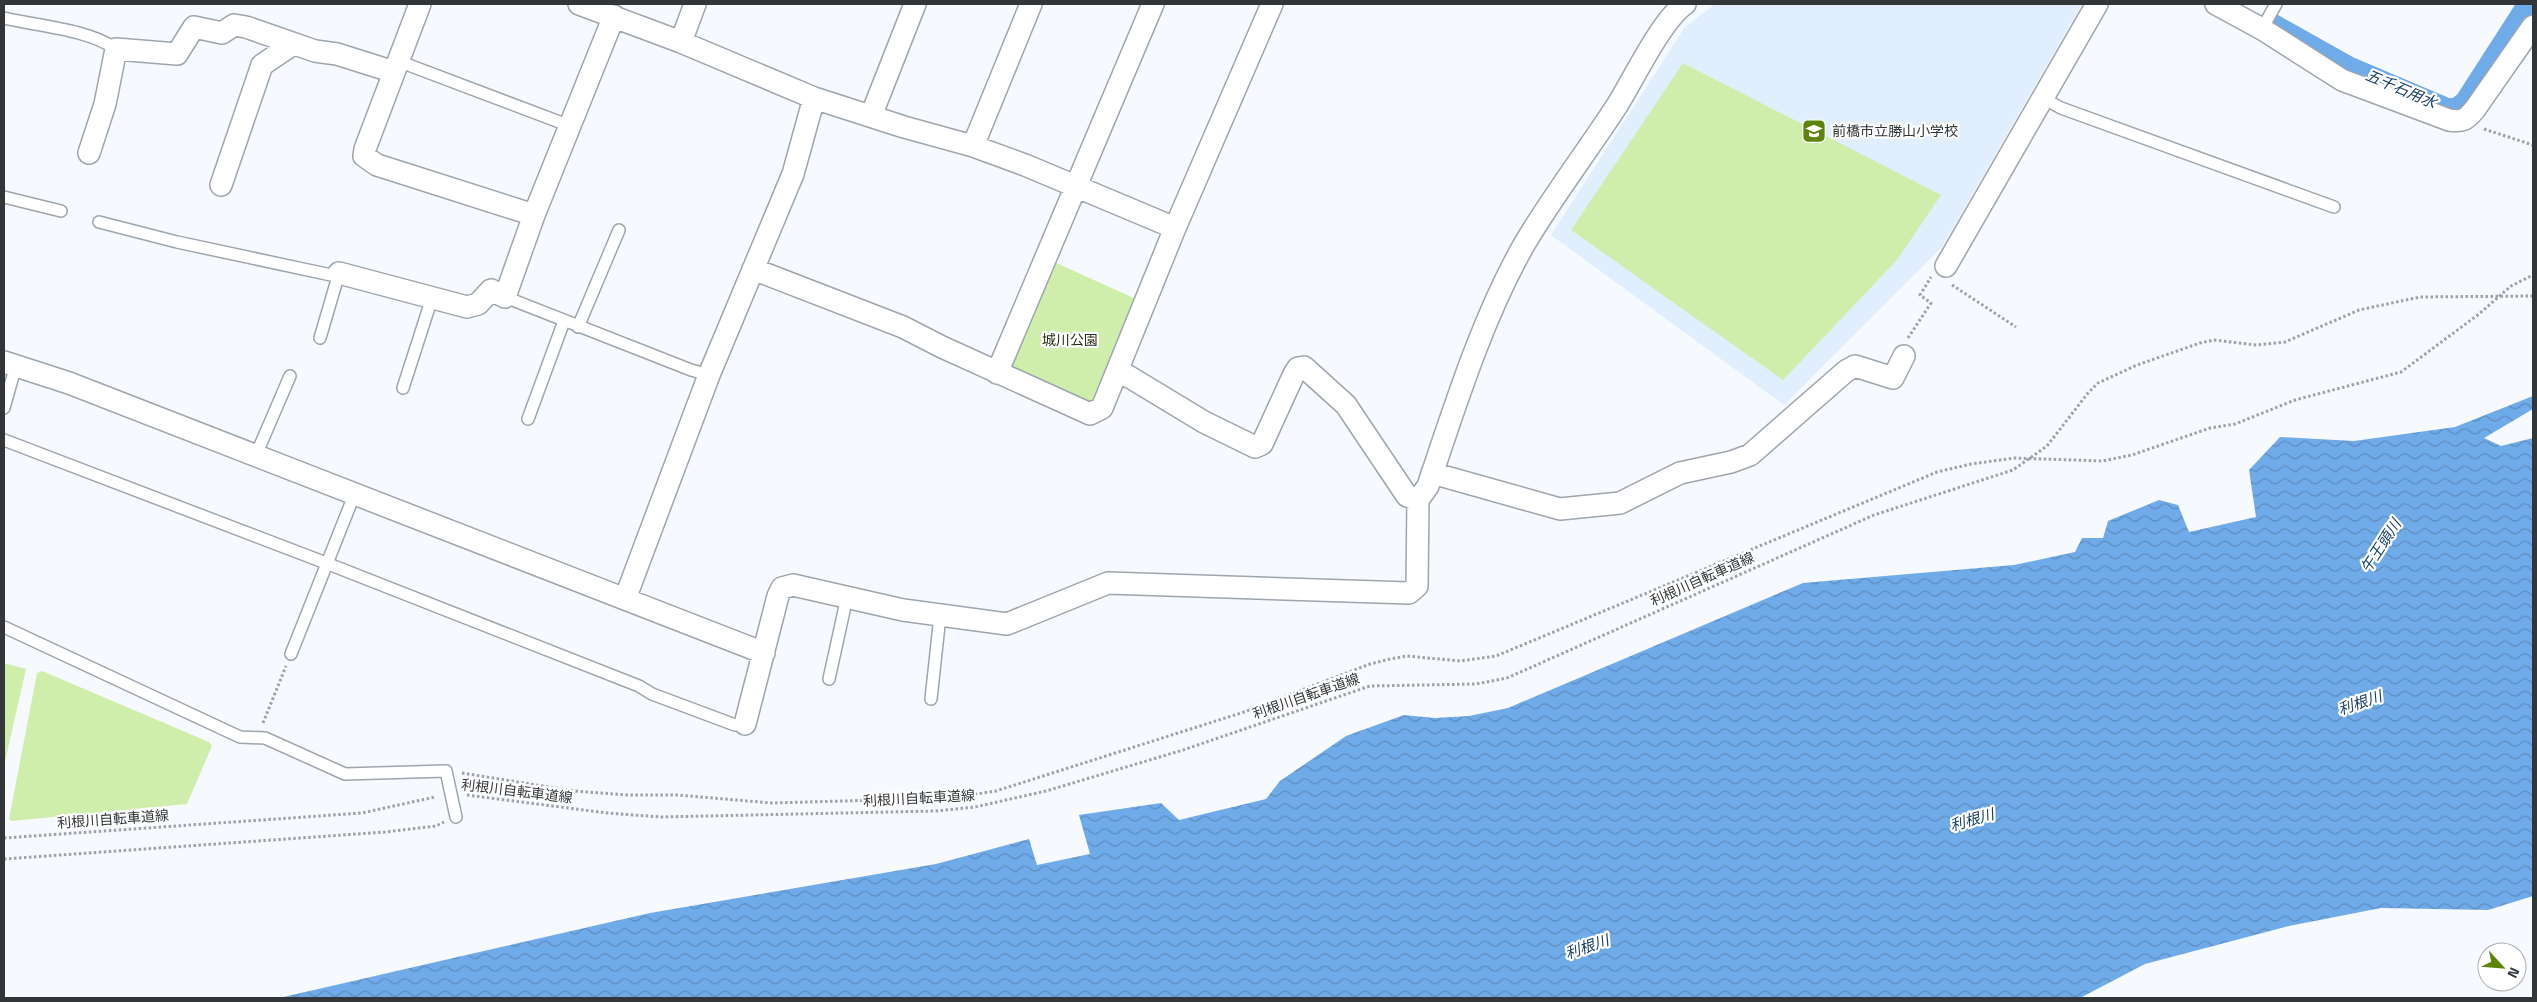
<svg xmlns="http://www.w3.org/2000/svg" width="2537" height="1002" font-family="'Titillium Web','Noto Sans JP',sans-serif">
<style>
.built{fill:#e0eefd}
.green{fill:#d0eeab}
.water{fill:url(#water-waves)}
.lines{fill:none;stroke-linecap:round;stroke-linejoin:round}
.canal{stroke:#70abe9;stroke-width:21}
.service-casing{stroke:#9da5ae;stroke-width:14}
.minor-casing{stroke:#9da5ae;stroke-width:24}
.path{stroke:#9ea1a5;stroke-width:3;stroke-dasharray:2.5 2.5;stroke-linecap:butt}
.service{stroke:#fff;stroke-width:11}
.minor{stroke:#fff;stroke-width:21}
.labels{text-anchor:middle;stroke-width:4.5;stroke-linejoin:round;paint-order:stroke}
.poi-label{font-size:14px;fill:#323639;stroke:#fff;text-anchor:start}
.park-label{font-size:14px;fill:#253211;stroke:#fff}
.street-label{font-size:14px;fill:#323639;stroke:#fff}
.water-label{font-size:15px;font-style:italic;fill:#143e66;stroke:#fff}
</style>
<defs>
<pattern id="water-waves" width="16" height="10" patternUnits="userSpaceOnUse" patternTransform="scale(1.25)"><rect width="16" height="10" fill="#70abe9"/><path d="M0 5q4-4 8 0t8 0" fill="none" stroke="#5d8cbe"/></pattern>
</defs>
<rect width="100%" height="100%" fill="#f6f9fd"/>
<path class="built" d="M1715,4H2082L1942,247L1784,405L1551,235L1685,27Z"/>
<path class="green" d="M1683,63L1941,195L1897,260L1783,380L1571,230Z
M1052,261L1138,300L1099,398L1088,403L1014,372L1010,359Z
M4,663L26,669L4,766Z
M42,671L209,742L212,746L187,804L12,821L9,819L37,673Z"/>
<path class="water" d="M2533,396V409L2484,438L2501,446L2533,438V896L2488,910L2381,908L2289,926L2145,964L2080,998H279L650,913L936,864L1029,839L1037,865L1090,854L1079,815L1161,803L1179,820L1266,799L1280,781L1346,736L1404,715L1435,718L1469,716L1508,708L1803,583L2014,565L2075,552L2082,538H2103L2108,521L2159,500L2178,505L2189,532L2256,517L2249,470L2280,437L2354,441L2455,427Z"/>
<g class="lines">
<path class="canal" d="M2269,22L2349,67L2448,109L2457,108L2465,102L2528,4"/>
<g class="service-casing">
<path id="service" d="M4,18C38,26 87,29 116,49
M2262,29L2276,4
M398,61L570,126
M2043,98L2061,108L2334,207
M4,197L61,211
M99,222L177,242L331,275L339,273
M505,297L691,370L709,375
M578,327L619,230
M320,338L339,273
M403,388L432,298
M4,408L16,365
M528,419L564,321
M4,440L326,563L639,686L652,694L735,725L745,724
M256,455L290,376
M4,627L240,737L265,738L345,774L446,771L456,817
M291,654L355,493
M829,679L847,597
M931,699L940,616"/>
</g>
<g class="minor-casing">
<path id="minor" d="M420,4L365,149L364,156L377,165L534,215
M579,4L681,42L814,98L904,127L973,146L1025,165L1175,228
M2216,4L2262,29L2342,80L2449,120C2463,122 2466,120 2475,109L2533,26
M681,42L695,4
M871,116L915,4
M973,146L1031,4
M89,153L105,104L116,49L177,54L194,27L222,33L234,25L246,27L315,51L337,54L394,72
M221,185L262,65L293,44
M1946,266L2097,4
M753,269L903,327L942,347L1090,414L1102,408L1175,228L1272,4
M339,273L467,307L478,304L491,290L505,297L534,215L614,16
M4,362L69,383L764,653
M1118,370L1204,422L1255,447L1262,444L1294,374L1298,368L1304,367L1346,405L1407,496L1418,500
M997,373L1153,4
M1432,473L1560,509L1620,503L1680,473L1731,462L1750,455L1846,371L1855,366L1893,378L1904,356
M625,599L709,375L793,174L814,98
M745,724L778,596L782,588L793,585L903,610L1007,624L1108,583L1409,593L1417,586L1418,500L1428,486C1455,406 1483,316 1525,243C1553,196 1586,153 1616,107C1632,82 1662,19 1685,4"/>
</g>
<path class="path" d="M2484,129L2533,145
M1952,285L2016,327
M1908,338L1931,303L1920,295L1931,277
M263,723L286,666
M462,773L574,791L628,795H677L772,803L950,798L996,791L1244,712L1370,664L1390,659L1407,656L1460,661L1496,656L1937,472L1971,464L2015,458L2102,461L2132,455L2210,428L2235,424L2295,400L2401,372L2479,314L2511,286L2533,275
M467,795L607,813L661,817L935,811L975,807L1046,791L1183,750L1370,686L1476,684L1507,678L1874,515L2013,470L2047,446L2088,393L2098,383L2137,365L2200,343L2214,340L2256,345L2285,342L2359,310L2420,297L2533,296
M4,838L362,813L435,797
M4,859L385,832L436,826L444,822"/>
<use href="#service" class="service"/>
<use href="#minor" class="minor"/>
</g>
<defs>
<g id="school-square" transform="scale(1.25)"><rect x="-9" y="-9" width="18" height="18" rx="4" fill="#5d8408" stroke="#fff"/><path d="M0-5L7-2L0 1L-7-2ZM-4 1L0 2.5L4 1V4Q0 6-4 4Z" fill="#fff"/></g>
</defs>
<g fill-rule="evenodd">
<use href="#school-square" x="1814" y="131"/>
</g>
<g class="labels">
<g class="poi-label">
<text x="1832" y="136">前橋市立勝山小学校</text>
</g>
<g class="park-label">
<text x="1070" y="345">城川公園</text>
</g>
<g class="street-label">
<text transform="translate(1702 579) rotate(-24)" y="5">利根川自転車道線</text>
<text transform="translate(1306 696) rotate(-19)" y="5">利根川自転車道線</text>
<text transform="translate(517 791) rotate(7)" y="5">利根川自転車道線</text>
<text transform="translate(919 798) rotate(-3)" y="5">利根川自転車道線</text>
<text transform="translate(113 819) rotate(-4)" y="5">利根川自転車道線</text>
</g>
<g class="water-label">
<text transform="translate(2401 89) rotate(23)" y="5">五千石用水</text>
<text transform="translate(2381 546) rotate(-57)" y="5">午王頭川</text>
<text transform="translate(2360 703) rotate(-19)" y="5">利根川</text>
<text transform="translate(1972 820) rotate(-16)" y="5">利根川</text>
<text transform="translate(1587 947) rotate(-19)" y="5">利根川</text>
</g>
</g>
<rect width="2537" height="1002" fill="none" stroke="#323639" stroke-width="10"/>
<g transform="translate(2502 967) rotate(116)"><circle r="24" fill="#ffffff" stroke="#adafb0"/>
<path d="M0-4L9 19L0 12L-9 19Z" fill="#5d8408"/>
<text y="-8" font-size="14" font-weight="bold" text-anchor="middle" fill="#323639">N</text>
</g>
</svg>
